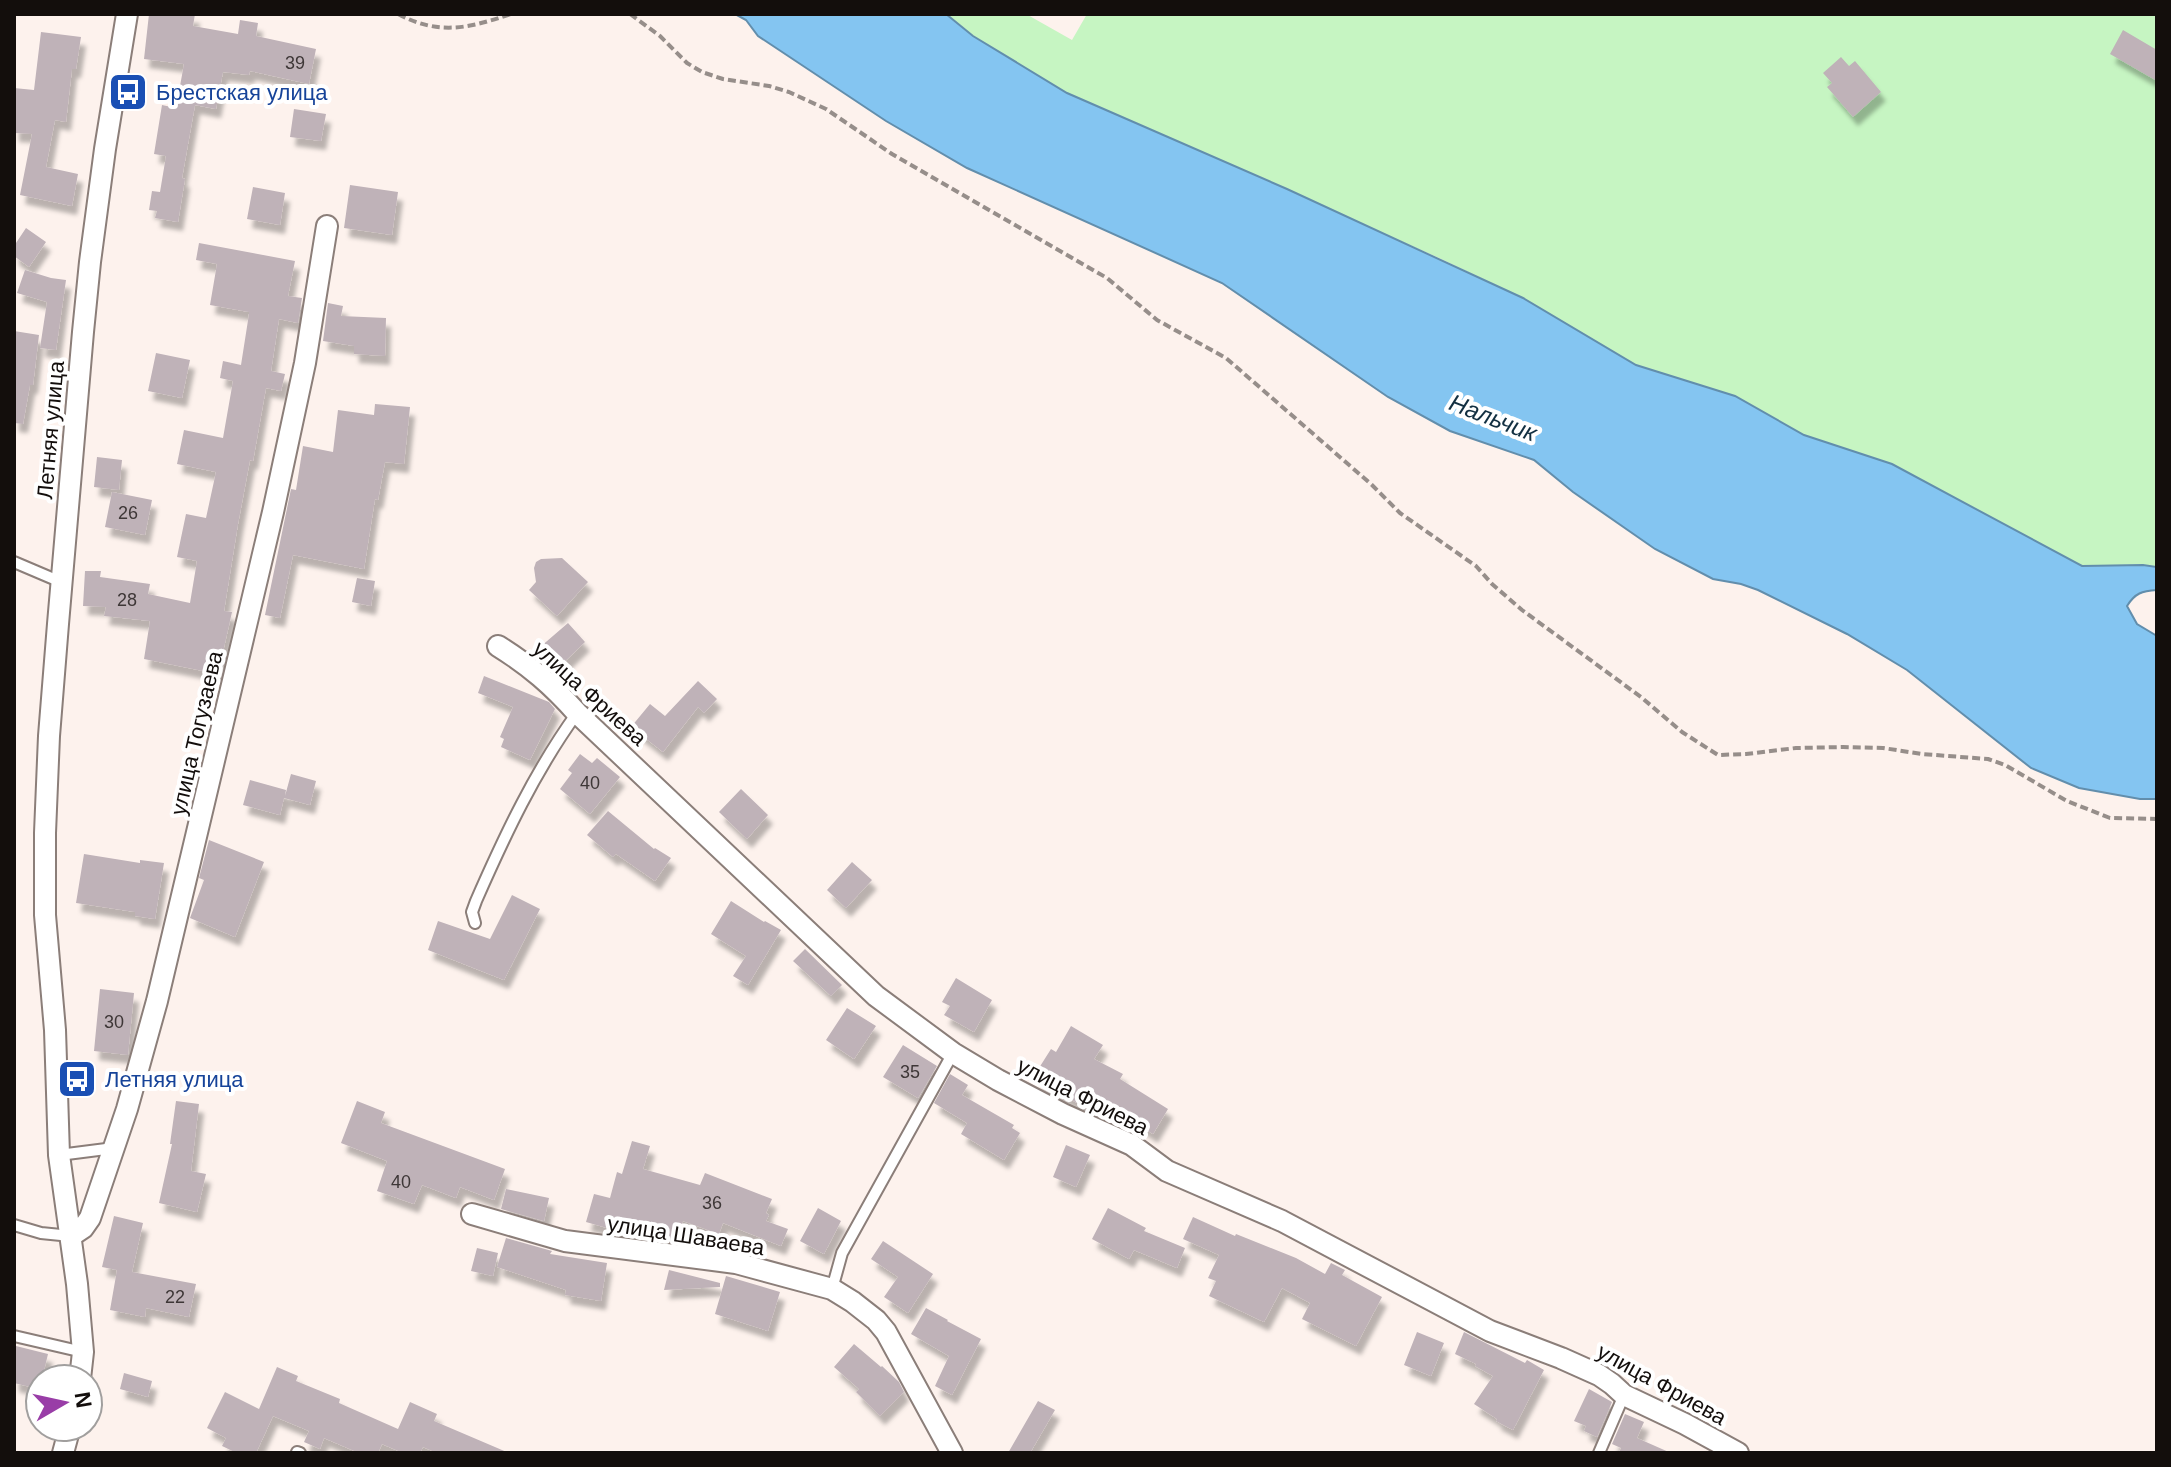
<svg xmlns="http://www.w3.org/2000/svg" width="2171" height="1467" font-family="Helvetica,sans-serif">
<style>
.green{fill:#c6f5c2}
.water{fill:#84c5f1;stroke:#628eac;stroke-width:2}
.building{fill:#bfb2b8;filter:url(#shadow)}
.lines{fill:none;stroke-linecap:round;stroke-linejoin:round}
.lane-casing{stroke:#8b7e79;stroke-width:14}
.street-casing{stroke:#8b7e79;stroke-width:24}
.path{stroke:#968e8a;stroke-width:4;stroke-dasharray:8 4;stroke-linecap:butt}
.lane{stroke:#fff;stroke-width:10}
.street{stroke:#fff;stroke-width:20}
.labels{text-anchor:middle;stroke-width:8;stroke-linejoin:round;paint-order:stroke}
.number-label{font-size:18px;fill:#3e3737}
.transit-label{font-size:22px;fill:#164399;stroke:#fff;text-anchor:start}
.street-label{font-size:22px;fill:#130e0c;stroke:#fff}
.water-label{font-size:24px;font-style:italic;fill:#122f41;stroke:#fff}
</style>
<defs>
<filter id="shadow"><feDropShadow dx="5" dy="9" stdDeviation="2" flood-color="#0004"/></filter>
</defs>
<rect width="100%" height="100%" fill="#fdf2ed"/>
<path class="green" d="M946,14H1026L1072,40L1087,14H2157V567L2142,565L2082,566L1892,464L1804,435L1735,396L1636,365L1523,298L1439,258L1067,93L973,36Z"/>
<path class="water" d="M735,14H946L973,36L1067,93L1287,189L1523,298L1636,365L1735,396L1804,435L1892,464L2082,566L2143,565L2157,567V590C2142,591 2135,593 2127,606L2137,624L2157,636V799H2140L2079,788L2031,768L1907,670L1847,634L1758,590L1741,584L1713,579L1655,549L1573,492L1534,460L1450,431L1388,397L1222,283L967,168L886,121L758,36L746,20Z"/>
<path class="building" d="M149,14H195L193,26L238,34L240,20L258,23L256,36L316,49L309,84L250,71L249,75L223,72L216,109L195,105L182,178L185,179L178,222L155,218L157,211L149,210L152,191L160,192L166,156L154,154L162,105L176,108L184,64L144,59Z
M2123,30L2157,50V81L2110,54Z
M41,32L81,37L76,69H72L66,122L55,120L46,167L78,174L72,206L20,195L32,134L14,133V88L34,90Z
M1841,57L1849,66L1855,61L1881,92L1853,117L1827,87L1832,83L1823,73Z
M294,109L326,114L321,141L290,137Z
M350,185L398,192L392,235L344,228Z
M253,187L285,193L280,225L247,219Z
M26,228L46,242L29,267L14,256V246Z
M199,243L295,261L288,296L302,298L298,323L279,319L271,371L285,374L281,391L266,388L253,461L250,460L238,524L224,611L232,612L218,674L144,659L150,621L104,616L106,607L83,606L85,571H101L100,577L150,584L148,594L190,603L197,561L177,557L186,514L206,518L216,472L177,464L184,430L223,438L233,381L220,378L223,361L241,365L249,314V312L210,305L217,264L196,260Z
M25,270L51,278L66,280L56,350L40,348L47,302L17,293Z
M328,303L343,306L341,316L386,318L385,356L354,354V346L323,341Z
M14,331L39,335L33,385H30L23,424L14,423Z
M156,353L190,360L182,398L148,391Z
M375,404L410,407L404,464L385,462L378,500L375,499L364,569L293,555L280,618L265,615L291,489L296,490L303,446L333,452L338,410L374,415Z
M97,457L122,460L119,490L94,487Z
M112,492L152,500L145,535L105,527Z
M562,558L588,582L557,616L529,590L536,582L534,568L536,562L541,559Z
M357,578L375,581L371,606L352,602Z
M568,623L585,642L558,668L539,648Z
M484,676L549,702L555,709L530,760L501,747L504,739L500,737L513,707L478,693Z
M698,681L717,699L704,713L698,707L663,752L631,727L650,704L665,716Z
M580,754L592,763L597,758L620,777L590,814L560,789L572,773L568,770Z
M291,774L316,781L310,805L284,798L280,815L243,805L250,780L286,790L285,796Z
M741,789L768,815L747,839L719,812Z
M608,811L654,849L655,848L671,858L655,881L616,854L613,857L587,835Z
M209,840L264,862L235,937L190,918L204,880L199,878Z
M84,854L140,863V860L164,863L155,919L135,916V912L76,903Z
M852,862L872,880L846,908L827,890Z
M512,895L540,909L504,980L428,950L438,921L490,939Z
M731,901L764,922L765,921L781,930L748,985L733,976L746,956L711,934Z
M805,949L842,985L831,996L793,961Z
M956,978L992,1000L974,1032L944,1015L950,1006L942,1002Z
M100,989L134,993L128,1055L94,1051Z
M847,1008L876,1026L854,1059L826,1040Z
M1071,1026L1103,1045L1094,1059L1123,1074L1120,1079L1168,1109L1153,1134L1107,1105L1101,1116L1037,1081L1044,1071L1039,1068L1051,1049L1056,1052Z
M903,1045L937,1066L918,1098L883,1077Z
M950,1074L968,1085L962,1095L1014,1125L1012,1128L1020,1133L1004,1160L961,1134L967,1123L934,1103Z
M176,1101L199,1104L191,1171L206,1174L197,1212L159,1203L172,1144H170Z
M357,1101L385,1112L381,1123L505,1169L494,1200L460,1187L456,1198L422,1185L414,1204L377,1191L387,1161L341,1143Z
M632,1141L650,1146L643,1169L700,1185L705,1173L772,1199L766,1213L769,1215L766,1221L788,1229L781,1246L723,1223L719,1234L683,1221L677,1242L627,1228L625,1233L586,1222L594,1194L610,1198L617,1172L622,1174Z
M1066,1145L1090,1155L1076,1187L1053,1177Z
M506,1189L549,1198L544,1221L501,1209Z
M818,1208L841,1221L824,1254L800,1241Z
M1108,1208L1146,1228L1144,1231L1185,1248L1177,1268L1134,1250L1129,1259L1092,1239Z
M114,1216L143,1223L132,1272L196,1284L189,1317L146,1308L145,1317L110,1310L117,1270L102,1267Z
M1193,1217L1235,1236L1236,1234L1296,1258L1325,1274L1331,1263L1345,1270L1342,1275L1382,1297L1356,1346L1302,1319L1310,1303L1282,1288L1264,1322L1209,1296L1216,1281L1208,1278L1219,1255L1183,1239Z
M506,1238L552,1251L550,1254L607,1263L601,1301L565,1295L566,1290L497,1267Z
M883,1241L933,1274L908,1313L884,1297L898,1277L871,1259Z
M477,1248L498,1253L493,1276L471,1271Z
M669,1270L720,1283V1287L664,1290Z
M726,1276L780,1292L768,1331L715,1314Z
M926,1308L948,1320L947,1321L981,1339L952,1395L935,1386L949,1356L911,1334Z
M1417,1332L1444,1343L1431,1376L1404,1365Z
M1464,1332L1525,1363L1527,1360L1544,1370L1513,1430L1496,1421L1497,1419L1474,1404L1493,1376L1475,1366L1476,1364L1455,1354Z
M854,1344L881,1367L882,1366L899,1382L904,1392L880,1416L856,1392L859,1389L834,1367Z
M16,1346L48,1354L42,1379H40L39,1389L14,1383V1355Z
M277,1367L298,1376L296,1381L340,1399L339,1403L398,1429L410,1402L437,1414L434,1421L509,1453H437L423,1447L420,1453H403L382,1444L378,1453H359L324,1438L320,1449L304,1442L309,1431L273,1416L256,1453H237L222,1446L226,1438L207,1428L225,1392L259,1409Z
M124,1373L152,1381L148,1397L120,1389Z
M1589,1389L1612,1402L1597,1437L1584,1431L1586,1426L1574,1421Z
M1038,1401L1055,1410L1030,1453H1008Z
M1625,1414L1644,1422L1637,1438L1671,1453H1619L1621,1448L1612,1444Z"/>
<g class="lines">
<g class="lane-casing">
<path id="lane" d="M14,562L61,582
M475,923L472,912L476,901C505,835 535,771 577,713
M59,1155L114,1148
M14,1225L41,1233L71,1236
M832,1289L842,1253L953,1053
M14,1336L83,1352
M297,1452L300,1453
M1599,1453L1624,1395"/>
</g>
<g class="street-casing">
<path id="street" d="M498,646C530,666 552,685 577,713L876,996L953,1053L998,1080L1063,1114L1132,1145L1167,1171L1282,1221L1490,1331L1561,1358L1599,1375L1612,1384L1624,1395L1685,1424L1738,1453
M472,1214L565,1241L736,1263L832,1289L853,1302L876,1320L886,1332L952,1453
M71,1236L83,1228L90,1218L127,1109L157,1001L273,512L305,363L327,226
M80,1379L83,1352L77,1284L59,1155L55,1030L45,915V833L49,736L58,624L83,332L90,262L105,149L127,14
M63,1453L70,1427"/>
</g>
<path class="path" d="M398,14C440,36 469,28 511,14
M630,14L660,36L687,63L702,72L723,79L769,86L789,92L826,109L892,154L1107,278L1157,320L1226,358L1372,485L1400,513L1476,566L1492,584L1522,610L1641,697L1682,732L1718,755L1746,754L1796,748L1843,747L1883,748L1922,754L1988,759L2005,765L2067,801L2110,818L2157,819"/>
<use href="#lane" class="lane"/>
<use href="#street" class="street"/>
</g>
<defs>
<g id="bus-square" transform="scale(2)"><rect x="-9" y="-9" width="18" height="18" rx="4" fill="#1a4fb4" stroke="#fff"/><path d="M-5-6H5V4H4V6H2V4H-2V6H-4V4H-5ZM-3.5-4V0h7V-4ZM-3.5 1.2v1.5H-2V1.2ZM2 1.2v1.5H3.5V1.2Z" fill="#fff"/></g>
</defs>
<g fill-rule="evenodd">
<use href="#bus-square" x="128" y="92"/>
<use href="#bus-square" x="77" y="1079"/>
</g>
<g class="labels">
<g class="number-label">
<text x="295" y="69">39</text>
<text x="128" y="519">26</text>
<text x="127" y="606">28</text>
<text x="590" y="789">40</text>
<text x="114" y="1028">30</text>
<text x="910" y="1078">35</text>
<text x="401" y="1188">40</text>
<text x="712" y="1209">36</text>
<text x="175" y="1303">22</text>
</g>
<g class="transit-label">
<text x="156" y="100">Брестская улица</text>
<text x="105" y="1087">Летняя улица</text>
</g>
<g class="street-label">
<text transform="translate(50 430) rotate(-85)" y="8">Летняя улица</text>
<text transform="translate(590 693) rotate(42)" y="8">улица Фриева</text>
<text transform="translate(196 733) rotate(-77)" y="8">улица Тогузаева</text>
<text transform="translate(1083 1096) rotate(27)" y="8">улица Фриева</text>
<text transform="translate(686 1235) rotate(9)" y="8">улица Шаваева</text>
<text transform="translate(1662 1384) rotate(29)" y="8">улица Фриева</text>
</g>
<g class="water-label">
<text transform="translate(1493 418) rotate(21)" y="8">Нальчик</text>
</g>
</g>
<rect width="2171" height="1467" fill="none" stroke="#130e0c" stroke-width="32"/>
<g transform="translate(64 1403) rotate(81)"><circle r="38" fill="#ffffff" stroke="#a19f9e" stroke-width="2"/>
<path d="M0-6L14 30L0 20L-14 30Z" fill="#993da7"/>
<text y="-12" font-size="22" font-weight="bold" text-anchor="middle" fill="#130e0c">N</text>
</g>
</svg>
